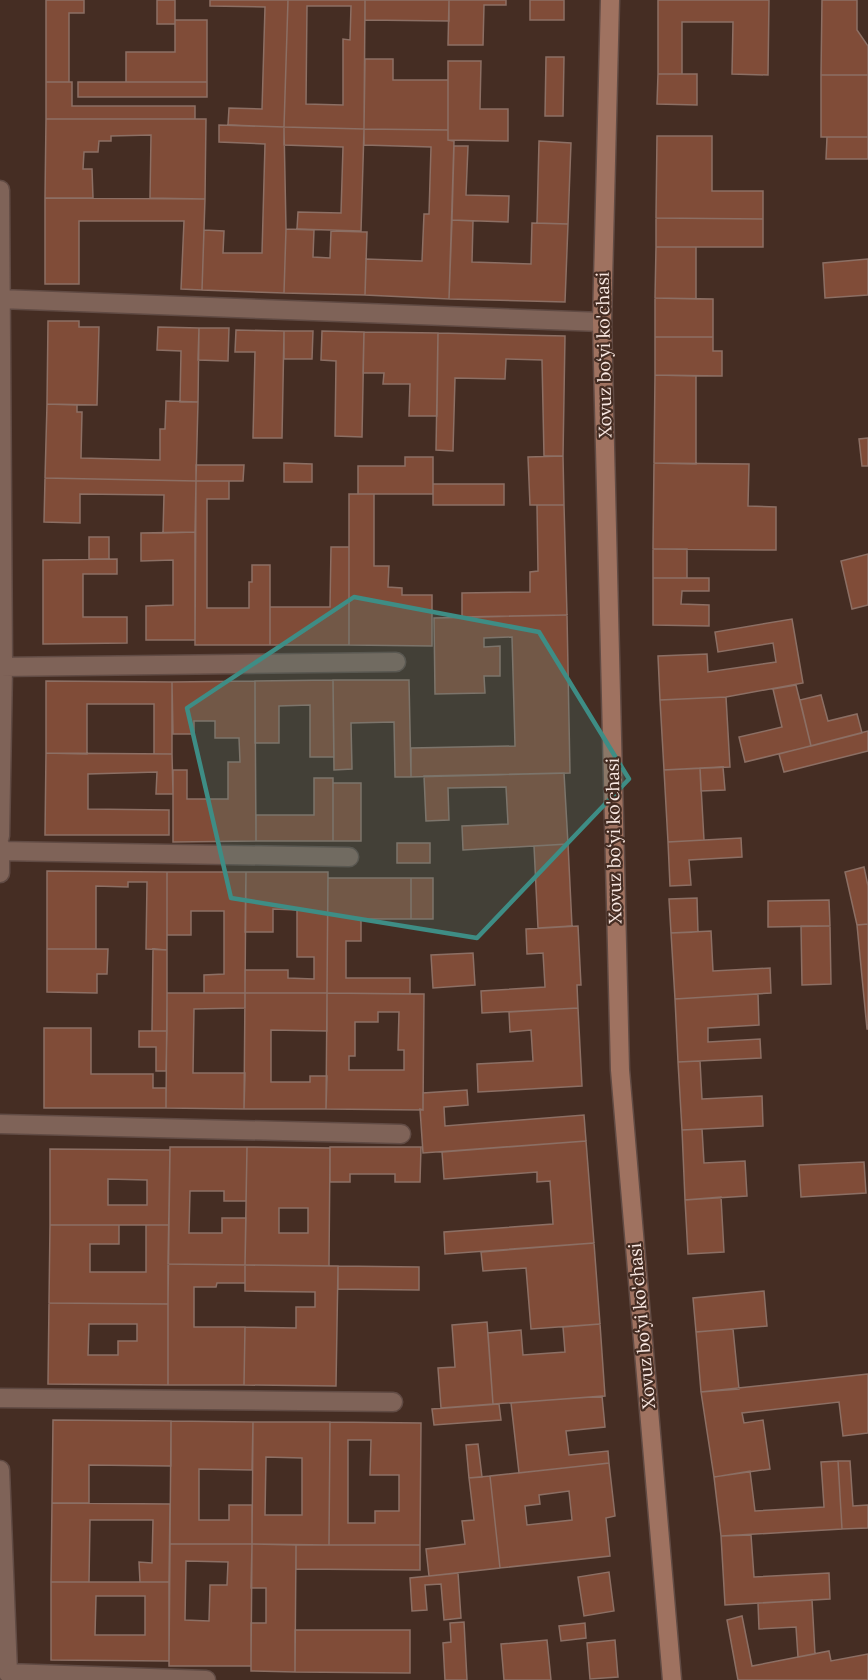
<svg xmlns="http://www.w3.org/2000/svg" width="868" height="1680" font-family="Lora,serif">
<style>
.building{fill:#804c38;stroke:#8c6f64;stroke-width:1.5;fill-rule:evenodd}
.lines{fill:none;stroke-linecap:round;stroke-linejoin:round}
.street-casing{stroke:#614b44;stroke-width:21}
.secondary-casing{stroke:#614b44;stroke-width:21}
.street{stroke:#7f6358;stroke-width:18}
.secondary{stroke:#9f7260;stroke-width:18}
.marked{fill:#3e8d85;fill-opacity:0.2;stroke:#3e8d85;stroke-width:4.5;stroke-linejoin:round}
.labels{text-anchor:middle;stroke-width:4.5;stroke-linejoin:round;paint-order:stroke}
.street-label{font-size:18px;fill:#f9e8e2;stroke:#452d23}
</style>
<rect width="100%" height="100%" fill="#452d23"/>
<path class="building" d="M46,0H84V13H69V82H46Z
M157,0H175V24H157Z
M210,0H288L284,127L228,125L229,108L262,109L265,7L210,6Z
M288,0H365L364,129L284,127ZM307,6H351L350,40L343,39V105L306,104Z
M365,0H449V21L365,20Z
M449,0H506V5H484L483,45H448Z
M530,0H564V20H530Z
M658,0H769L768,75L732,74L733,22H682V74H658Z
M822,0H857V30L868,46V75H821Z
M175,20H207V82H126V52H175Z
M546,57H564L563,116H545Z
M365,59H393V80H448V130L364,129Z
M448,61H481L480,109H508V141L448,140Z
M658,74H697V105L657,104Z
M821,75H868V137H821Z
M46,82H72V106H195V119H46Z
M78,82H207V97H78Z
M46,119H206L205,199L150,198L151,135L111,136V141H99L98,152H84L83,169H92L93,198H45Z
M219,125L284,127L286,229L284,293L202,290L204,230L224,231L223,253H262L265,144L219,142Z
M284,127L364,129L361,231L297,229L298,212L341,213L343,147L284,145Z
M364,129L448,130V140L454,141L449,299L365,295L366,259L422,261L424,214H429L431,147L364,145Z
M657,136H712V191H763V219L656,218Z
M827,137H868V159H826Z
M539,141L571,143L568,224L537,223Z
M454,146H468L466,195L509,196L508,222L452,220Z
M45,198L205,199L202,290L181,289L184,221H79V284H45Z
M656,218L763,219V247H656Z
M452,220L473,221L472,262L531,264L532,223L568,224L565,302L449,299Z
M286,229L314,230L313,257L330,258L331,231L367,232L365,295L284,293Z
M656,247H696V299L655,298Z
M868,259V295L825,298L823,263Z
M655,298L713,299V337H655Z
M48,321H79V327H99L97,405L47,404Z
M158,327L199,328L198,402H180L181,351L157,350Z
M199,328H229L228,361L198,360Z
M236,330L284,331L282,438H253L255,352H235Z
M284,331H313L312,359H284Z
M322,331L364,332L362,437L335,436L336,361L321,360Z
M364,332L438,333L437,416H409L410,384H383L384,373H363Z
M438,333L565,336L563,456H544L542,360L506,359L505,379L455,378L453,451L436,450Z
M655,337H713V351H722V376L655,375Z
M655,375L696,376V464L654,463Z
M166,401L198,402L196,481L45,478L47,404L77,405V412H82L81,458L160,460V429H165Z
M868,438V466H862L859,439Z
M563,456L564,505H530L528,457Z
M405,457H433V494H358V466H405Z
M284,463L312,464V482H284Z
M654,463L749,464L748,506L776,507V550L653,549Z
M196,465H244L243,481H196Z
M45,478L196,481L195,532L163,533L164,495L80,494V523L44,522Z
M196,481H229V499H207V608H249V582H252V565H270V645H195Z
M433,484H504V505H433Z
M349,494H374V566H389L388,587L402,588V595H432V646L349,645Z
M537,505H564L567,615L462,617V593L530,592V572L538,571Z
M195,532V640H146V606L173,605V560L141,561V533Z
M89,537H109V559H89Z
M331,547H349V645H270V607H330Z
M653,549H687V578H653Z
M868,554V605L852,609L841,561Z
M117,559V574H83V617H127V643L43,644V560Z
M653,578H709V591H682L681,604L709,605V626L653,625Z
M567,615L570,773L411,777V748L515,746L512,637L484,638V647L500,646V676H484L485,693L435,694L434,618Z
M792,619L803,683L726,697L660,700L658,656L707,654L708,672L776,662L773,643L718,652L715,632Z
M333,680L334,757H310V705L279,706V743H255V681Z
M333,680H409L411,777H395L394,722L351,723L352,769L334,770Z
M46,681L172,682V754H154V704H87V754L46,753Z
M255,681L256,841L173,842V770H187V799H228V762H240L239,738H215V721H194V734H173L172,682Z
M796,685L811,746L745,762L739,737L782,727L773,689Z
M821,695L828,721L857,714L862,733L811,746L800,700Z
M726,697L730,767L664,770L660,700Z
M868,731V751L784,772L779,754Z
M46,753L172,754L173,794H156L157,772L88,774V809L169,810V835H45Z
M723,767L725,790L701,791L700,768Z
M700,768L704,840L668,842L664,770Z
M564,773L568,844L463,850L462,826L508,824L506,787L448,788L449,820L426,821L424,776Z
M314,778H333V841H256V815H314Z
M333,783H361V841H333Z
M741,838L742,857L689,860L691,885L670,886L668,842Z
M397,843H430V863H397Z
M568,844L572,926L538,928L534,846Z
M864,867L868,886V924L857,925L845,872Z
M47,871L167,872V950L146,949L147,882H128V887L96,886V949H47Z
M167,872H246L245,993H204V975L224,974V911H191V935H167Z
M246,872H328L327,993H245V970H288V978L314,979V957H297V910L273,909V932H245Z
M328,878H411V919H361V941H346V978H410V994L327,993Z
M411,878H433V919H411Z
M697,898L698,932L671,933L669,899Z
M829,900L830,926L768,927V901Z
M868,924V1029H867L857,925Z
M578,926L581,985H577L578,1008L482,1013L481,991L545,987L543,953L527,954L526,929Z
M801,926H830L831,984L802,985Z
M711,931L713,971L770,968L771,993L675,999L671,933Z
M47,949H108L107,974H97V993L47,992Z
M153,949L167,950V1031H152Z
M473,953L475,985L433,988L431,955Z
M167,993H245V1008L194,1009L193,1073H245L244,1109L166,1108Z
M245,993H327V1031L271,1030V1082H310V1076H327L326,1109H244Z
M327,993L424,994L423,1110L326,1109ZM378,1012H399L398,1050H404V1070H349V1056H355V1022H378Z
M758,994L759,1025L708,1028V1042L760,1039L761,1058L678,1062L675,999Z
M578,1008L582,1086L478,1092L477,1064L533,1061L531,1030L510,1032L509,1012Z
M44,1028H91V1074H153V1088H166V1108H44Z
M139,1031H167L166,1071H156V1047H139Z
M700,1061L702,1099L762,1096L763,1126L682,1130L678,1062Z
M467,1090L468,1105L444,1107L445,1126L584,1115L586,1141L423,1153L420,1109L423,1110V1093Z
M702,1129L704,1163L745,1161L747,1196L685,1200L682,1130Z
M586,1141L594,1243L445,1254L444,1232L553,1224L550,1181L537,1182V1172L444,1179L442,1152Z
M170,1147H247L246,1201H224V1191H190L189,1233H222V1218H246L245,1265L168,1264Z
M247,1147L330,1148L329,1266L245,1265ZM279,1208H308V1233H279Z
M330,1147H421L420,1182H395V1174H350V1182H330Z
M50,1149L170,1150L169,1225H50ZM108,1179L147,1180V1205H108Z
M864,1162L866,1193L801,1197L799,1165Z
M721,1197L724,1252L688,1254L685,1200Z
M50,1225H119V1244H90V1272H146V1225H169L168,1304L49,1303Z
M594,1243L600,1324L531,1329L526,1268L483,1271L481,1252Z
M168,1264L245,1265V1283H217L216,1287H194V1327H245L244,1385H168Z
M245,1265L338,1266L336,1386L244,1385L245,1327L296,1328V1307H315V1292L245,1291Z
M338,1266L419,1267V1290L338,1289Z
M764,1291L767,1326L696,1332L693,1298Z
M49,1303L168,1304V1385L48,1384ZM89,1324H137V1341H118V1355H88Z
M487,1322L493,1404L441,1408L438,1368L455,1367L452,1325Z
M600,1324L605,1396L493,1404L488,1333L521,1330L523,1355L565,1352L563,1327Z
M733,1329L739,1389L701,1392L696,1332Z
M868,1374V1433L843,1436L839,1402L742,1413L744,1423L763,1420L770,1469L714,1477L701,1392Z
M602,1396L605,1427L566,1431L569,1455L608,1451L609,1463L519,1473L511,1403Z
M499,1404L501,1420L434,1425L432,1409Z
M53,1420L171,1421V1466L89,1465V1503H52Z
M171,1421L253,1422L252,1470L199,1469V1520H229V1505H252V1544H170Z
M253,1422H330L329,1545L252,1544ZM266,1457L302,1458V1515H265Z
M330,1422L421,1423L420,1545H329ZM348,1440H371L370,1475H399V1511H375V1523H348Z
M478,1444L482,1477L469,1478L466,1445Z
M838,1461H850L853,1506L868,1505V1528L842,1529Z
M838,1461L842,1529L721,1536L714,1477L750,1471L755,1511L824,1507L821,1462Z
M609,1463L615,1516L606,1518L610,1556L500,1568L490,1476ZM569,1491L572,1520L527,1525L525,1506L540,1504L539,1495Z
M490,1476L500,1568L429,1576L426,1549L465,1544L462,1521L474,1520L469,1478Z
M52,1503L170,1504L169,1582H140L139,1562L152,1563L153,1520H90L89,1582H51Z
M751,1535L754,1577L829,1573L830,1599L725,1605L721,1536Z
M170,1544H252L251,1666H169ZM186,1561L228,1562L227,1585H210L209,1621L185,1620Z
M252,1544L296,1545L295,1672L251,1671V1623H266V1588H251Z
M296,1545H420V1570L296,1569Z
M609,1572L614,1611L584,1616L578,1577Z
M458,1573L461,1618L444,1620L441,1584L425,1585L427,1610L412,1611L410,1578Z
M51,1582H169V1661L51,1660ZM96,1596H145V1635H95Z
M812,1600L815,1654L798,1657L796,1627L759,1629L758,1603Z
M742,1616L752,1666L829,1651L831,1661L868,1654V1680H738L727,1620Z
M464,1622L467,1680H445L443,1643L451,1642L450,1623Z
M585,1623L586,1638L561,1641L559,1626Z
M295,1630H410V1673L295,1672Z
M547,1640L551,1680H504L501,1644Z
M615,1640L618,1677L590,1679L587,1643Z"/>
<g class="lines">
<g class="street-casing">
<path id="street" d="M0,190L3,667L0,836
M0,299L602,322
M0,667L396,662
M0,845V873
M0,851L349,857
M0,1124L401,1134
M0,1398L393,1402
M0,1470L8,1673L206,1680"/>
</g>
<g class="secondary-casing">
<path id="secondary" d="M610,0L602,322L620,1070L672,1680"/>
</g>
<use href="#street" class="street"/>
<use href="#secondary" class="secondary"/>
</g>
<path class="marked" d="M354,597L539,632L629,779L477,938L231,898L187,708Z"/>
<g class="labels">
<g class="street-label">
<text transform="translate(604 355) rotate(-91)" y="6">Xovuz bo‘yi ko'chasi</text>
<text transform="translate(614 841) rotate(-91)" y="6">Xovuz bo‘yi ko'chasi</text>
<text transform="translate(642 1326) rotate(-95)" y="6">Xovuz bo‘yi ko'chasi</text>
</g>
</g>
</svg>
